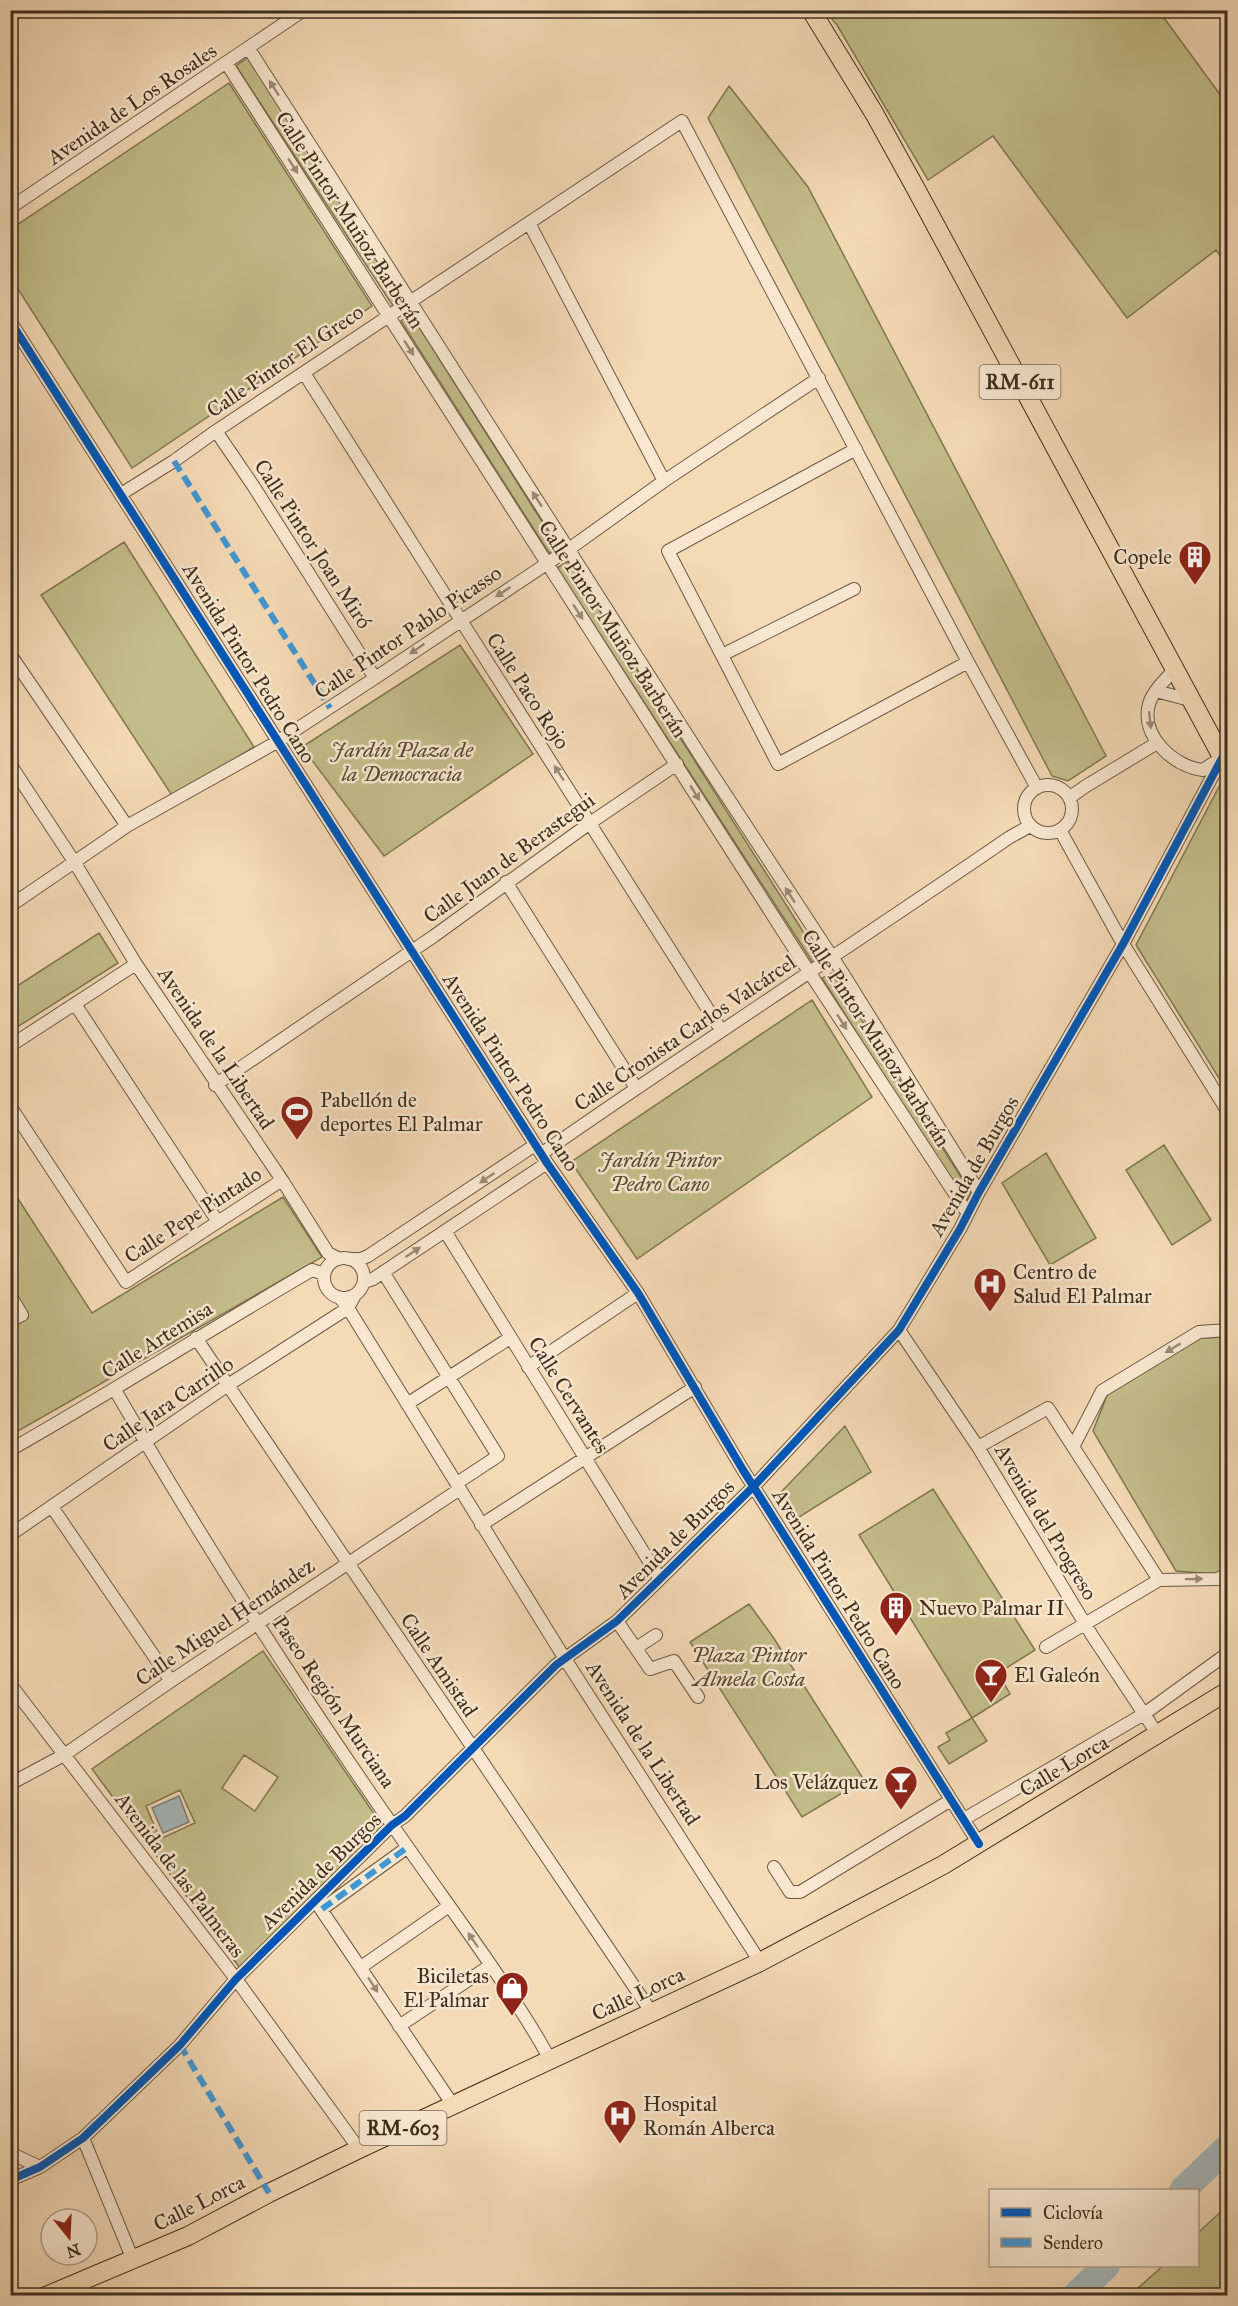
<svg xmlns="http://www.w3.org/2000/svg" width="1238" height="2306" font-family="'IM FELL Great Primer',serif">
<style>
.green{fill:#c2bd89;stroke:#807652;stroke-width:1.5;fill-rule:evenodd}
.water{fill:#a2b7ba;stroke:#7a807a;stroke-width:1.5}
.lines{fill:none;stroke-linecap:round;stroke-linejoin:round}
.river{stroke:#a2b7ba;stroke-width:27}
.minor-casing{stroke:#6c5942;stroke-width:14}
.primary-casing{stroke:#3f2e1b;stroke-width:20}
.minor{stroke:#f8e7d0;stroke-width:12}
.primary{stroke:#f4dab6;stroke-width:18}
.quiet{stroke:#3f97d4;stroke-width:6;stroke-dasharray:12 6;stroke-linecap:butt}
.cycleway-casing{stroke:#f8e7d0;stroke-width:11}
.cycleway{stroke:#0057b8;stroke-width:8}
.oneway{fill:#9c8a76}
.labels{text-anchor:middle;stroke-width:5;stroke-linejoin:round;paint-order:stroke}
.shield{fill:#f8e7d0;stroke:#766651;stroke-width:1.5}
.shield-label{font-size:20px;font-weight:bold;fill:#3f2e1b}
.street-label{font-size:21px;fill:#3f2e1b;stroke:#f8e7d0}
.poi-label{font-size:21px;fill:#3f2e1b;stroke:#f8e7d0;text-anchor:start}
.park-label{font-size:21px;font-style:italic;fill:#594b31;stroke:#f8e7d0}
</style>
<rect width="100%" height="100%" fill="#f4dab6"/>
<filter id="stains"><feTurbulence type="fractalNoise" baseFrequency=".00333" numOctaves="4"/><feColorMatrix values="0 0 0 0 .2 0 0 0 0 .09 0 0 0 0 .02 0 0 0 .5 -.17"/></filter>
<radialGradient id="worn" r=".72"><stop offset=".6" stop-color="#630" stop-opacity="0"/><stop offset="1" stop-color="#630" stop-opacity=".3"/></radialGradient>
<path class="green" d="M825,11H1159L1227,104V265L1216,250L1127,318L993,136L928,180L837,25Z
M248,57L402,300L393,306L236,66Z
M229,83L372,306L132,468L11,278V229Z
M729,86L808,187L1106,756L1068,781L1052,776L708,118Z
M411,314L558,547L549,553L401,321Z
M124,542L254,747L173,797L41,595Z
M568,561L821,960L815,966L557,568Z
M460,645L533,754L384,856L302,747Z
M1221,783L1228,793L1227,1091L1136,945Z
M99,933L118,963L11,1031V990Z
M832,973L971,1193L965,1203L822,978Z
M812,1000L872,1097L637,1259L571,1162Z
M1164,1145L1211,1220L1172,1245L1126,1170Z
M1046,1153L1096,1238L1050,1265L1002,1183Z
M11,1188L92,1313L283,1197L322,1257L11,1435V1328L28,1318L11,1289Z
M1227,1337V1566L1215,1574L1176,1571L1093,1431L1108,1393L1200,1338Z
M845,1426L871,1472L796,1519L781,1492Z
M933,1489L1035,1650L998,1673L1010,1694L972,1718L987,1741L949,1764L938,1747L950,1740L946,1733L972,1718L859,1535Z
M749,1604L773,1637L864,1780L802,1817L690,1642Z
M263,1651L383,1827L240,1968L92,1769ZM244,1755L278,1777L255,1811L222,1788ZM180,1790L195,1823L160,1839L146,1806Z
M1227,2206V2295H1130L1163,2266H1198V2233Z"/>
<path class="water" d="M179,1796L189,1822L163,1833L152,1808Z"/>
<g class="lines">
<path class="river" d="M1183,2190L1228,2147
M1075,2296L1106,2266"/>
<g class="minor-casing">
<path id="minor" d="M249,49L705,763L842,972L979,1192
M227,64L802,961L968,1214
M10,208L304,10
M529,223L664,481
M10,321L547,1163L638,1293L743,1470L979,1844
M304,373L721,1030
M216,431L254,487L375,678
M856,449L668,551L778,764L968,662
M121,494L174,461L216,431L682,121L968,662L1037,788
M10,654L127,826
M722,655L854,589
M1174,670C1165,680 1153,691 1149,704C1140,736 1174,767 1203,770L1218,760
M1156,691L1190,700
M10,764L75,863L136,964L282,1180L328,1253L339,1259
M1024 809a24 24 0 1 1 48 0a24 24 0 1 1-48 0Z
M1069,798L1086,786L1157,743
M1060,830L1123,944L1228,1112
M506,882L636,1088
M10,906L127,826L277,742L375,678L569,549L664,481L819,378
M75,1004L218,1222
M10,1046L136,964
M215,1085L434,936L590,823L677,764
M10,1106L126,1282L282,1180
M541,1154C696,1046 854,944 1010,837L1030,826
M445,1231L660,1579
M324 1278a20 20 0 1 1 40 0a20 20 0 1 1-40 0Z
M348,1259H361L368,1256L535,1145
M383,1272L498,1456L457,1483
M364,1282L373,1279L547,1163
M10,1295L22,1315L10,1321
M340,1298L348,1308L565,1659L760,1962
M899,1330L978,1447L1093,1637L1158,1735
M196,1338L652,2013
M528,1367L638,1293
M115,1390C201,1539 295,1685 393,1826C430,1880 469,1932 505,1986C520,2010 537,2034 550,2060
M407,1404L510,1338
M978,1447L1048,1408L1159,1580
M1073,1447L1102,1391L1199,1332L1228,1330
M10,1450C112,1392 211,1329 312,1270L324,1274
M52,1507L171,1681
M481,1525L695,1387
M10,1535L228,1385L348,1308L355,1295
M617,1621L650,1669L674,1661L698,1697
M1046,1647L1159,1580L1218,1579L1228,1573
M636,1648L656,1635
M10,1684L236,1979L359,2149
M10,1784L64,1755L171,1681L460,1489
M964,1819L1144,1714L1228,1653
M774,1867L790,1892H800L951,1800
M316,1902L453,2105
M322,1909L408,1847
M361,1967L449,1906
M399,2026L491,1965
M83,2138L133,2260
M10,2153L40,2167
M10,2180L40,2167L83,2138L180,2045L236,1979L392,1825L405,1816L556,1665L617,1621L660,1579L754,1486L899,1330L960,1229L979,1192L1123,944L1228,747"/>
</g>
<g class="primary-casing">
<path id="primary" d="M811,10L874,113L916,189L1228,768
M46,2296L188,2236L269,2193L359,2149L760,1962L943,1865L1228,1691"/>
</g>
<use href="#minor" class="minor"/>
<use href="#primary" class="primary"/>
<path class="quiet" d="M174,461L330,708
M322,1909L408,1847
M180,2045L269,2193"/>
<g class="cycleway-casing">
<path id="cycleway" d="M10,321L547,1163L638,1293L743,1470L979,1844
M10,2180L40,2167L83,2138L180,2045L236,1979L392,1825L405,1816L556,1665L617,1621L660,1579L754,1486L899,1330L960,1229L979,1192L1123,944L1228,747"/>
</g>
<use href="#cycleway" class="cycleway"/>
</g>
<defs><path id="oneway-solid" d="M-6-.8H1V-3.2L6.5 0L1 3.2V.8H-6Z" transform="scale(1.5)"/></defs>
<g class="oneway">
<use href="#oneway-solid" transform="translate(274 88) rotate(-123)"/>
<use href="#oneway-solid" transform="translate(293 166) rotate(57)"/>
<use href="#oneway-solid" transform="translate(409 348) rotate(57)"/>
<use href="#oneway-solid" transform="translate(537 499) rotate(-123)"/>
<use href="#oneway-solid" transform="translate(503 592) rotate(147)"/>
<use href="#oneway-solid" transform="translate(578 612) rotate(57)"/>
<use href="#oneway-solid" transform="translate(417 649) rotate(145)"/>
<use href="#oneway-solid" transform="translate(1150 720) rotate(84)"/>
<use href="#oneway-solid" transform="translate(559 773) rotate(-123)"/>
<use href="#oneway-solid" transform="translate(695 793) rotate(58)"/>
<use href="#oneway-solid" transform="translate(790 895) rotate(-123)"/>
<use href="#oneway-solid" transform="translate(842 1022) rotate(57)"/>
<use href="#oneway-solid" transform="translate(487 1178) rotate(146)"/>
<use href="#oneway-solid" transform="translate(413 1252) rotate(-33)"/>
<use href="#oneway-solid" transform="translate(1173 1348) rotate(149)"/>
<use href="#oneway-solid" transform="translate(1194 1579) rotate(-1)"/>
<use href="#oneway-solid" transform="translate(473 1940) rotate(-125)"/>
<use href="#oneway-solid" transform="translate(373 1985) rotate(57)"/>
</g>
<defs>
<g id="building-pin" transform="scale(1.725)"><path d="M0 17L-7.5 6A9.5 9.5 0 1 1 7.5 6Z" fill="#8f2418" stroke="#f8e7d0"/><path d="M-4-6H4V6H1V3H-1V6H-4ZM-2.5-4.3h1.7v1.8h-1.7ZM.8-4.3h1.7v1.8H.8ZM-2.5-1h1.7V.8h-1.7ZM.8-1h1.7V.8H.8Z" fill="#fff"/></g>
<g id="stadium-pin" transform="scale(1.725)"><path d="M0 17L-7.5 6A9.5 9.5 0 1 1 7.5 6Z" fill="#8f2418" stroke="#f8e7d0"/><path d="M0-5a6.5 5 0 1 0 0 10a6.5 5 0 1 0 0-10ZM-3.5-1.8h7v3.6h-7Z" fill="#fff"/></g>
<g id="hospital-pin" transform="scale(1.725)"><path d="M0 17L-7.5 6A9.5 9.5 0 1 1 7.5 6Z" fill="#8f2418" stroke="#f8e7d0"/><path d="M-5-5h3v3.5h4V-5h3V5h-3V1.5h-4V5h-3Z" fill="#fff"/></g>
<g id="bar-pin" transform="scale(1.725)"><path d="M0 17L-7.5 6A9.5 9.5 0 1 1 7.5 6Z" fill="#8f2418" stroke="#f8e7d0"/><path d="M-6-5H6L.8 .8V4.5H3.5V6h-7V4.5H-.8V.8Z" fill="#fff"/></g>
<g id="shop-pin" transform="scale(1.725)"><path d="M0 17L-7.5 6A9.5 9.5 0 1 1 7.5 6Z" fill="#8f2418" stroke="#f8e7d0"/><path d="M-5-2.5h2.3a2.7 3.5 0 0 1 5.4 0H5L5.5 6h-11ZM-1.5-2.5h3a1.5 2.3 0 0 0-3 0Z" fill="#fff"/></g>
</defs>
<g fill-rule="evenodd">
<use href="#building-pin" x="1195" y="557"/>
<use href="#stadium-pin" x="297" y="1112"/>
<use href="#hospital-pin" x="990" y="1284"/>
<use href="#building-pin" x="896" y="1608"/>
<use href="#bar-pin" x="991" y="1675"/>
<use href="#bar-pin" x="901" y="1782"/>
<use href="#shop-pin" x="512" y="1988"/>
<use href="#hospital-pin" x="620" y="2116"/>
</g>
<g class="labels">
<g class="shield">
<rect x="979.5" y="365" width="81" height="34" rx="4.5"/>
<rect x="359.5" y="2111" width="87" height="34" rx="4.5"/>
</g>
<g class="shield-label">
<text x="1020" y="389">RM-611</text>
<text x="403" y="2135">RM-603</text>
</g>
<g class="street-label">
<text transform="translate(132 104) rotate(-34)" y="7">Avenida de Los Rosales</text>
<text transform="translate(350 220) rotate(57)" y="7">Calle Pintor Muñoz Barberán</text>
<text transform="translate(285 361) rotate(-34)" y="7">Calle Pintor El Greco</text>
<text transform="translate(313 544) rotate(57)" y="7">Calle Pintor Joan Miró</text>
<text transform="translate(613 629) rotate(57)" y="7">Calle Pintor Muñoz Barberán</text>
<text transform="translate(408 632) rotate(-34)" y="7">Calle Pintor Pablo Picasso</text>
<text transform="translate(249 663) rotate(58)" y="7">Avenida Pintor Pedro Cano</text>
<text transform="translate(528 691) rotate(57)" y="7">Calle Paco Rojo</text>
<text transform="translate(509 858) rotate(-36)" y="7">Calle Juan de Berastegui</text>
<text transform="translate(685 1033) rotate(-34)" y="7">Calle Cronista Carlos Valcárcel</text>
<text transform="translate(876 1038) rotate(57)" y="7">Calle Pintor Muñoz Barberán</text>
<text transform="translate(216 1048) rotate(56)" y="7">Avenida de la Libertad</text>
<text transform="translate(511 1072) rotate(57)" y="7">Avenida Pintor Pedro Cano</text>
<text transform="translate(974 1166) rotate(-60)" y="7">Avenida de Burgos</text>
<text transform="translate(193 1215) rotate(-33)" y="7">Calle Pepe Pintado</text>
<text transform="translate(157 1340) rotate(-32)" y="7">Calle Artemisa</text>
<text transform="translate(569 1395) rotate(58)" y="7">Calle Cervantes</text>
<text transform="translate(168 1404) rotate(-34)" y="7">Calle Jara Carrillo</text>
<text transform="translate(1046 1522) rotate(59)" y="7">Avenida del Progreso</text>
<text transform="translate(675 1539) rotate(-45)" y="7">Avenida de Burgos</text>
<text transform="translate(839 1589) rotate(58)" y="7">Avenida Pintor Pedro Cano</text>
<text transform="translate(225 1622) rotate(-34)" y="7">Calle Miguel Hernández</text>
<text transform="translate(439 1665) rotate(56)" y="7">Calle Amistad</text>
<text transform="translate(334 1702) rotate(56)" y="7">Paseo Región Murciana</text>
<text transform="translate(643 1743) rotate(57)" y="7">Avenida de la Libertad</text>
<text transform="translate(1064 1766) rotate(-31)" y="7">Calle Lorca</text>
<text transform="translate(321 1871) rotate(-44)" y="7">Avenida de Burgos</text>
<text transform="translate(180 1875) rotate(53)" y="7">Avenida de las Palmeras</text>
<text transform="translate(638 1994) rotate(-25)" y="7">Calle Lorca</text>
<text transform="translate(199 2203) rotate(-27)" y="7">Calle Lorca</text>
</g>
<g class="poi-label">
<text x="1172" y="564" text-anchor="end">Copele</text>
<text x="320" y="1107">Pabellón de<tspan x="320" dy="24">deportes El Palmar</tspan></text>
<text x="1013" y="1279">Centro de<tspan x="1013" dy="24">Salud El Palmar</tspan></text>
<text x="919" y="1615">Nuevo Palmar II</text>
<text x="1014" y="1682">El Galeón</text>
<text x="878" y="1789" text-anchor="end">Los Velázquez</text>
<text x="489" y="1983" text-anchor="end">Biciletas<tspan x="489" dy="24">El Palmar</tspan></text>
<text x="643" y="2111">Hospital<tspan x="643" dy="24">Román Alberca</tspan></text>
</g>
<g class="park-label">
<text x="402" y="757">Jardín Plaza de<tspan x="402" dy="24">la Democracia</tspan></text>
<text x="660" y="1167">Jardín Pintor<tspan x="660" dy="24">Pedro Cano</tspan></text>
<text x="749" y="1662">Plaza Pintor<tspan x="749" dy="24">Almela Costa</tspan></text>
</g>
</g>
<rect width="1238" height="2306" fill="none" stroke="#f4dab6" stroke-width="36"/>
<rect x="12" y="12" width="1214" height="2282" fill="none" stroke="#3f2e1b" stroke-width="3"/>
<rect x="18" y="18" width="1202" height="2270" fill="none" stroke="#3f2e1b" stroke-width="1.5"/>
<rect x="989" y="2189" width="210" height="78" fill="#f8e7d0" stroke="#ae9d88" stroke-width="1.5"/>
<rect x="1001" y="2208" width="30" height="9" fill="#0057b8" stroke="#ae9d88" stroke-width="1.5"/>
<text x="1043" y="2219" font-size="18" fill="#3f2e1b">Ciclovía</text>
<rect x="1001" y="2238" width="30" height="9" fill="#3f97d4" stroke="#ae9d88" stroke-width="1.5"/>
<text x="1043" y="2249" font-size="18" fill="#3f2e1b">Sendero</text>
<g transform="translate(69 2237) rotate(162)"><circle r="28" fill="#f8e7d0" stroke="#ae9d88" stroke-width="1.5"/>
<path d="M0-4.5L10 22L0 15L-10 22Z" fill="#8f2418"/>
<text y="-9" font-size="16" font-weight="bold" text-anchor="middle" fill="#3f2e1b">N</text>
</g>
<rect width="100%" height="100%" filter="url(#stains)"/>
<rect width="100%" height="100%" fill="url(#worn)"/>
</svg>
